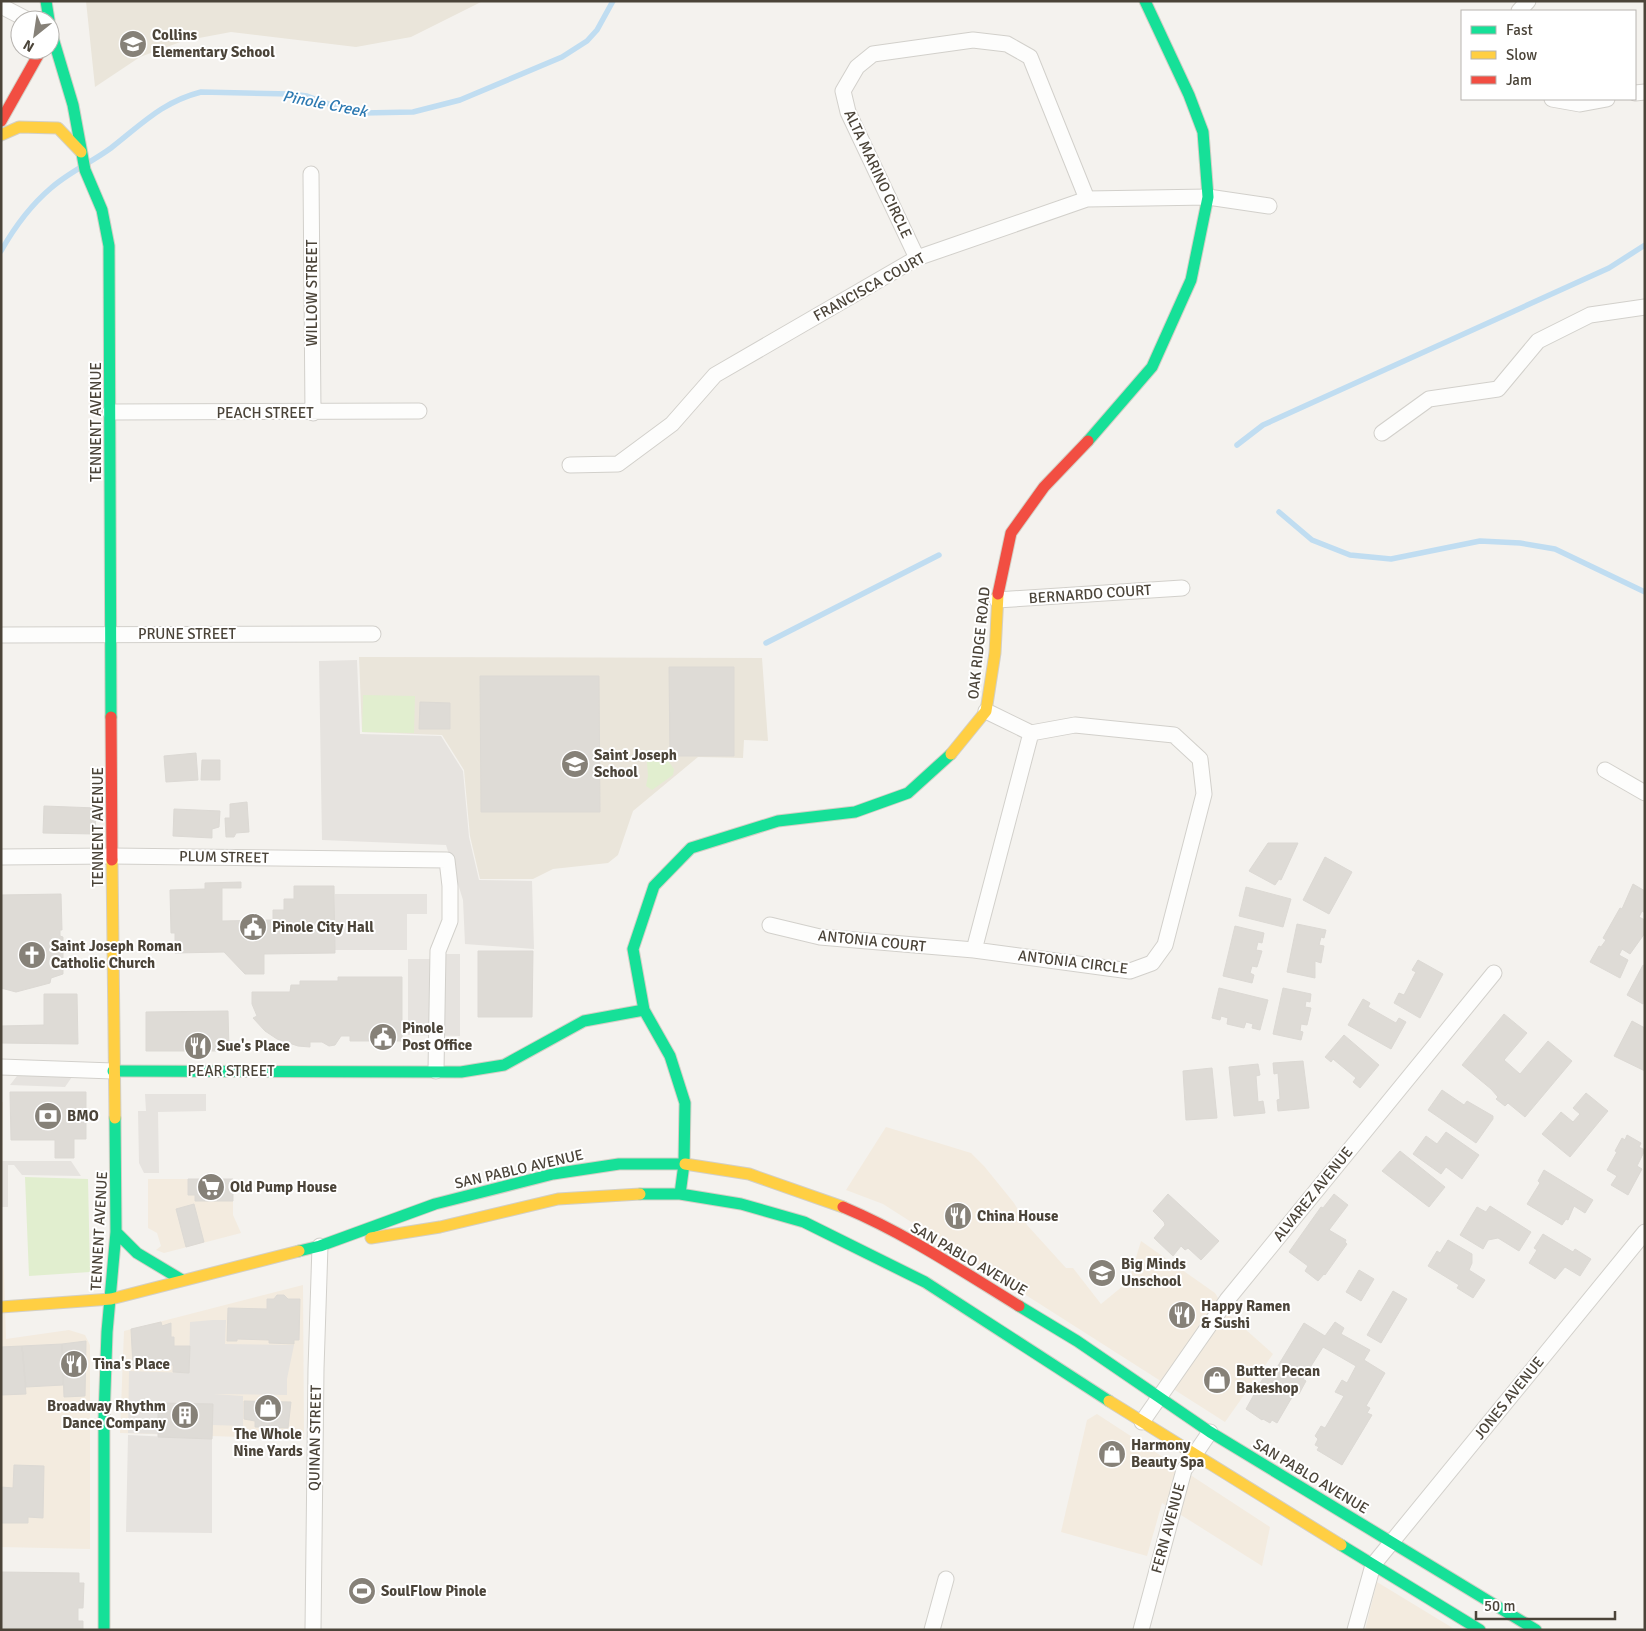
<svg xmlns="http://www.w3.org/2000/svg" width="1646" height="1631" font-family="Signika,sans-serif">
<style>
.commercial{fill:#f3ebdf}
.education{fill:#eae5da}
.green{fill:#e1eecf}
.parking{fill:#e6e3df}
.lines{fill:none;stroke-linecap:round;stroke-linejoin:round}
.stream{stroke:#c0ddf1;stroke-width:5.5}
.building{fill:#dedbd6;stroke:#dcd9d4}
.street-casing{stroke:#d2d0cb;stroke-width:17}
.fast-casing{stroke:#d3cfc5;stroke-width:13}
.slow-casing{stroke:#d3cfc5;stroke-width:13}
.jam-casing{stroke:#d3cfc5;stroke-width:13}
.street{stroke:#fdfdfc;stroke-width:15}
.fast{stroke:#16e098;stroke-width:11}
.slow{stroke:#ffcf43;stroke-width:11}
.jam{stroke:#f24e42;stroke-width:11}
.labels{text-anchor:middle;stroke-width:4;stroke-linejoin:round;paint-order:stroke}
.poi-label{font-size:15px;font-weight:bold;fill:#4b4439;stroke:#fff;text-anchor:start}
.street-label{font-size:15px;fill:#4b4439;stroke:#fff}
.water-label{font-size:16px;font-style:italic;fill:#2e7ab2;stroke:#fff}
</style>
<rect width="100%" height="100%" fill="#f4f2ee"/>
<path class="commercial" d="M1,1102H3L2,1213L6,1339L69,1330L85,1335L90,1345V1549L1,1547Z
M886,1127L971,1153L984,1166L1014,1203L1027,1225L1066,1268H1073L1101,1304L1129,1281L1141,1241L1215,1293L1227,1313L1273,1354L1225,1422L883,1204L846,1190Z
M148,1179H233V1215L241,1233L164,1253L156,1250L161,1246L157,1233L148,1228Z
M303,1285L304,1439L120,1433L124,1331Z
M1097,1414L1270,1527L1262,1566L1162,1503L1147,1556L1061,1532L1087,1420Z
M1377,1582L1456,1630H1365Z"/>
<path class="education" d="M86,1H483L411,37L356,47L231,32L183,41L140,57L95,87Z
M359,657L762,658L768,741L744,740L743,758L698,757L633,811L618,855L608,863L553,869L533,879H480L470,836L464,770L442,735L362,732Z"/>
<path class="green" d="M363,695L415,696L414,733L362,732Z
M646,750L662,752L674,769L673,775L652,790L646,786L648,776Z
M25,1177L88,1179L90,1272L29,1276Z"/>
<path class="parking" d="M357,660L360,734L441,736L463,771L469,837L479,880L532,881L534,949L465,944L463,900L446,845L322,840L319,661Z
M335,894H427V914H407V950H335Z
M437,954H460V1036L408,1035V959H437Z
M20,1072L74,1074L65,1087L10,1085Z
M145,1094H206V1111L158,1112L159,1173H144L139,1163L138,1111H146Z
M1,1161H71L81,1176L22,1175L14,1165H8V1207H1Z
M212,1320H226L225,1344L294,1345L287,1379V1395L213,1394L243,1396V1426L212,1425L158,1404V1434L128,1433L129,1371L189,1373L190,1322Z
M128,1435L212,1439V1533L126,1532Z"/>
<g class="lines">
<path class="stream" d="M1,251C14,228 31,205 51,188C69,172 92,162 111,148C142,124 162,102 201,92L291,94L307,96L334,106L363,113L413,112L460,100L562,57L587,41L597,30L613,1
M1237,445L1263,425L1609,268L1645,245
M1279,512L1312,540L1350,555L1391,559L1480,541L1520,543L1555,549L1645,592
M766,643L939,555"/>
</g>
<path class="building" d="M669,667H734V756H670Z
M480,676H599L600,812H481Z
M420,702L450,703V729H419Z
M196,753L198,780L166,782L164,756Z
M202,760H220V780H201Z
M247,802L249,832L236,833L234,837H226L225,818H230V804Z
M44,806L96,808L95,834L43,833Z
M174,809L220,811L219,827L212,829V838L173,836Z
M1268,843H1298L1281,880L1279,879L1275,885L1249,871Z
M1325,857L1352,872L1329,914L1303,900Z
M241,882V888H222V921L273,920V910H284V899H294V886H334L335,953L264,954V974H245L224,952L175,953V933H171L170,890L205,889V883Z
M1633,884L1645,891V913L1642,911L1639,917L1645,920V933L1630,954L1622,949L1619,955L1628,960L1620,978L1590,962L1599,946L1601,947L1606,940L1603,938L1620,908L1622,909Z
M1246,887L1291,899L1283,927L1239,916Z
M61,894L62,930H60V936L63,937V974L51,978L50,983L16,992L1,988V895Z
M1297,924L1326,930L1324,938L1321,937L1319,945L1324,946L1321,963L1315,961V978L1287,972Z
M1235,926L1264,933L1262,943L1258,942L1256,950L1262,951L1257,967L1252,966L1250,973L1254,975L1252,983L1223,976Z
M478,951H533L532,1017H478Z
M1418,960L1443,974L1420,1018L1394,1003L1399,993L1404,995L1416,972L1412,970Z
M1643,965L1645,966L1643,1004L1627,995Z
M338,977H402V1041H350V1036H341L335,1045L329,1046L322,1042H310V1047L298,1046L277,1039L265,1031L253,1018L257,1016L252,1004V992H290L291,985H300V981H338Z
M1219,988L1268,1000L1260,1030L1252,1028L1253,1024L1246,1022L1244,1028L1227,1024L1228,1018L1221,1016L1220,1020L1212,1018Z
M1283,988L1311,994L1310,1002L1306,1001L1305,1007L1311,1008L1307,1025L1301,1024L1300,1031L1303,1032L1301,1040L1273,1034Z
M44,994H77L78,1044L1,1043V1026L44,1025Z
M1363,999L1370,1003L1368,1007L1396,1023L1399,1018L1406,1022L1391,1049L1348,1025Z
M228,1011L229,1051H146V1012Z
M1504,1014L1527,1033L1504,1060L1520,1074L1548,1041L1572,1061L1525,1117L1508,1103L1505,1106L1496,1099L1498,1097L1491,1089L1462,1065Z
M1632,1021L1645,1028V1071L1614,1056Z
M1344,1035L1379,1065L1360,1088L1353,1082L1356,1078L1333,1059L1331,1062L1325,1057Z
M1303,1061L1309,1108L1278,1111L1277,1100L1280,1099L1278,1073L1274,1074L1273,1063Z
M1258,1064L1260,1075L1256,1076L1258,1102L1263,1101L1265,1113L1234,1116L1229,1067Z
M1212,1068L1217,1118L1186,1120L1183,1071Z
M1442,1090L1464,1105L1467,1101L1493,1116V1119L1476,1143L1428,1110Z
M10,1092H86V1139H74V1158H55V1140H11Z
M1586,1093L1608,1111L1570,1157L1542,1134L1561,1112L1573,1122L1580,1114L1573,1108Z
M1446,1132L1479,1155L1462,1179L1446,1167L1441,1174L1413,1154L1426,1136L1437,1144Z
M1627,1135L1641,1143L1639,1147L1645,1150L1637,1166L1642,1169L1628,1195L1611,1185L1617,1176L1607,1170L1617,1152L1615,1151L1622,1138L1625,1140Z
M1400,1151L1445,1187L1429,1207L1382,1171Z
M1544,1170L1593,1200L1585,1213L1574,1206L1568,1220L1566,1219L1562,1225L1527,1204L1540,1183L1538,1181Z
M188,1179H233V1201H195V1195H188Z
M1168,1194L1219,1241L1201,1260L1188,1248L1185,1250L1181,1246L1173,1256L1154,1238L1165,1225L1164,1222L1153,1211Z
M1334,1194L1348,1205L1329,1230L1346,1240L1345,1242L1347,1244L1325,1275L1324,1274L1318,1281L1305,1271L1308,1266L1289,1252L1321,1207L1323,1208Z
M194,1204L204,1242L186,1247L176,1209Z
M1490,1206L1531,1232L1519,1251L1498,1238L1488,1240L1483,1249L1460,1235L1477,1207L1486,1212Z
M1543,1234L1573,1252L1575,1249L1591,1259L1580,1276L1565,1267L1555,1279L1529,1263L1537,1250L1534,1248Z
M1448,1240L1472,1254V1263L1469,1270L1485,1280L1473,1298L1457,1288L1459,1285L1428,1266L1437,1251L1440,1253Z
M1359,1270L1374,1279L1361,1301L1346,1292Z
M1393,1291L1407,1299L1381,1343L1367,1335Z
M277,1295H284L288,1299H300L299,1340H294V1344L269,1343V1340L237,1339V1341H227L228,1308L267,1309V1299H274Z
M161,1322L162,1326L171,1323V1337H174V1346H190L189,1373L173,1372V1365L133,1367L131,1329Z
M1335,1322L1344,1328L1341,1334L1370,1350L1364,1360L1385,1373L1366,1406L1370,1408L1367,1413L1372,1415L1342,1465L1317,1450L1319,1447L1315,1445L1318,1439L1315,1436L1321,1426L1325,1428L1344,1396L1335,1392L1342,1380L1347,1383L1356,1366L1323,1347L1303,1379L1306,1381L1299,1394L1295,1392L1277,1423L1272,1420L1270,1423L1263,1419L1262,1420L1246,1409L1262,1380L1268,1371L1273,1374L1304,1323L1325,1336Z
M86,1341L85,1396L64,1397L62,1344Z
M62,1344L63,1385L26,1387L22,1346Z
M22,1346L26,1394L1,1395V1347Z
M244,1401L291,1402L288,1428L255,1427V1421L244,1419Z
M158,1403L213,1404L212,1439L158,1437Z
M14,1465L44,1466L43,1518L28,1517V1523H1V1487L13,1488Z
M1,1572L79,1573V1583H84L83,1608H78V1621H83V1630H1Z"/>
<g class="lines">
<g class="street-casing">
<path id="street" d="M1,6L28,20
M1519,11L1528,1
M1635,93L1645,92
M1552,99L1580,104L1607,99
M311,174L313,413
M917,258L848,112L843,91L857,67L873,54L973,40L1007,44L1030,57L1087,199
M110,412L419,411
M1382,433L1429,399L1498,389L1538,341L1590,315L1645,307
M570,465L618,464L672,424L715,375L917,258L1087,199L1208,197L1269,206
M997,600L1182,588
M1,635L373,634
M986,711L1031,733L1075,725L1174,735L1200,759L1204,794L1165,945L1152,963L1130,971L974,950L1031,733
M1605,770L1645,793
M1,857L112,856L447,860L450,886V921L438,951L436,1071
M770,925L820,937L974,950
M1,1067L113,1071
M1142,1422L1227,1300L1494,973
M313,1630L316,1369L320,1246
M932,1630L946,1579
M1141,1630L1184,1470L1210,1432
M1355,1630L1373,1565L1645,1232"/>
</g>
<g class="fast-casing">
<path id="fast" d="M46,1L49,20
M50,28L73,105L85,170L102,210L109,246L111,717
M1088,441L1152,367L1191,280L1208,197L1203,132L1189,95L1145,1
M113,1071L461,1072L504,1065L584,1021L644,1010
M640,1194H680L741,1204L804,1222L925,1282L1109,1401
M680,1194L684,1164L685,1103L670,1056L644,1010L633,949L654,886L691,848L778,821L855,812L908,793L951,754
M116,1232L137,1253L182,1280
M299,1251L320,1246L435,1204L553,1174L619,1164H685
M1019,1306L1077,1341L1210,1432L1536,1630
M1341,1545L1480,1630
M104,1630V1419L107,1332L116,1232L115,1118"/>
</g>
<g class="slow-casing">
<path id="slow" d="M1,135L19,127L58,128L81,152
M951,754L986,711L995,653L998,594
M112,860L115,1118
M685,1164L749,1174L843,1207
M371,1238L440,1227L558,1199L640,1194
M1,1307L111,1299L299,1251
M1109,1401L1341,1545"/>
</g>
<g class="jam-casing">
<path id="jam" d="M1,121L41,50
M998,594L1011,533L1044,487L1088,441
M111,717L112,860
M843,1207C905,1233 962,1271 1019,1306"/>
</g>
<use href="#street" class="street"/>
<use href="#fast" class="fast"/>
<use href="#slow" class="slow"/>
<use href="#jam" class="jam"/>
</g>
<defs>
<g id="school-disc" transform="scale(1.4375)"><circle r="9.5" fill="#868178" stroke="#fff"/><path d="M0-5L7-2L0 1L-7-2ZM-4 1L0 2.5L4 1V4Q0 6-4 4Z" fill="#fff"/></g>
<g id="civic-disc" transform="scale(1.4375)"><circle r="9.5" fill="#868178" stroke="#fff"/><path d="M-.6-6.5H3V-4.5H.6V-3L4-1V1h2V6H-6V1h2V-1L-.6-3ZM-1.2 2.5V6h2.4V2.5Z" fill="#fff"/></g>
<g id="church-disc" transform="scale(1.4375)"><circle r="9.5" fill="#868178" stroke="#fff"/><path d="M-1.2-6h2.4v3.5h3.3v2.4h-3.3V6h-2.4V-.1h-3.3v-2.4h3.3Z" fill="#fff"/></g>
<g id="restaurant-disc" transform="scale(1.4375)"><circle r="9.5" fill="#868178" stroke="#fff"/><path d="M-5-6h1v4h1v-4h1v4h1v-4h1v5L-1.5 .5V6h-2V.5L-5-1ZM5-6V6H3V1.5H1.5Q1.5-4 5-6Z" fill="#fff"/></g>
<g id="bank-disc" transform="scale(1.4375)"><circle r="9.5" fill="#868178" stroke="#fff"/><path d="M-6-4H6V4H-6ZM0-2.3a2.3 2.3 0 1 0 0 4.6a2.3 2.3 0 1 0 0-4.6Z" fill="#fff"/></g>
<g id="supermarket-disc" transform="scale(1.4375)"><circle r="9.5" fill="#868178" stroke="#fff"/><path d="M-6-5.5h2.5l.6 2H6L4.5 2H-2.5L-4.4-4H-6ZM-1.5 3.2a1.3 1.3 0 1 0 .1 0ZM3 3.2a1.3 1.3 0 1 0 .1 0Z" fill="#fff"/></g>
<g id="shop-disc" transform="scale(1.4375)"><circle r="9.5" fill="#868178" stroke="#fff"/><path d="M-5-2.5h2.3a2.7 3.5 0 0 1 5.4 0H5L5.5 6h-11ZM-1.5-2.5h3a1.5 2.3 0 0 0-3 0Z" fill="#fff"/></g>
<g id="building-disc" transform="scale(1.4375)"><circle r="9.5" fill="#868178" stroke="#fff"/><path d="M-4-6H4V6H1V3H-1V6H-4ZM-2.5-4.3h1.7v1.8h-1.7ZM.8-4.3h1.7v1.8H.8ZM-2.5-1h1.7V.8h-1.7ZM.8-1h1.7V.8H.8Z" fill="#fff"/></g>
<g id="stadium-disc" transform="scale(1.4375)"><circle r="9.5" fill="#868178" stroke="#fff"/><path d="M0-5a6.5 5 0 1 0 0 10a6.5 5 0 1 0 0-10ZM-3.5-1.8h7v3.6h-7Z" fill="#fff"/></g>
</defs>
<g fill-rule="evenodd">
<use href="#school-disc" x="133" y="44"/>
<use href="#school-disc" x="575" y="764"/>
<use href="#civic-disc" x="253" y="927"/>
<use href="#church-disc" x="32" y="955"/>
<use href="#civic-disc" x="383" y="1037"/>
<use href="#restaurant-disc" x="198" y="1046"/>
<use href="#bank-disc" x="48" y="1116"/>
<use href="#supermarket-disc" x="211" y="1187"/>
<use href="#restaurant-disc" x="958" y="1216"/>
<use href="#school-disc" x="1102" y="1273"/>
<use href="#restaurant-disc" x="1182" y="1315"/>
<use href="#restaurant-disc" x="74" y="1364"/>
<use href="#shop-disc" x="1217" y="1380"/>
<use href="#shop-disc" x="268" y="1408"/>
<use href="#building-disc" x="185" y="1415"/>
<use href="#shop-disc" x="1112" y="1454"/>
<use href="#stadium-disc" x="362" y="1591"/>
</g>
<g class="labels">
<g class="poi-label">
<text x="152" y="40">Collins<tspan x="152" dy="17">Elementary School</tspan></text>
<text x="594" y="760">Saint Joseph<tspan x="594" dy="17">School</tspan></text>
<text x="272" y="932">Pinole City Hall</text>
<text x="51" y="951">Saint Joseph Roman<tspan x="51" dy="17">Catholic Church</tspan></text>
<text x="402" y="1033">Pinole<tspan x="402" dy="17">Post Office</tspan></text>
<text x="217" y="1051">Sue's Place</text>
<text x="67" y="1121">BMO</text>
<text x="230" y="1192">Old Pump House</text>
<text x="977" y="1221">China House</text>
<text x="1121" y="1269">Big Minds<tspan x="1121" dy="17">Unschool</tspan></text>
<text x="1201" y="1311">Happy Ramen<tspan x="1201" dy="17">&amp; Sushi</tspan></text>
<text x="93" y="1369">Tina's Place</text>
<text x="1236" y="1376">Butter Pecan<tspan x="1236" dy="17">Bakeshop</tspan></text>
<text x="166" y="1411" text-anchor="end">Broadway Rhythm<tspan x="166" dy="17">Dance Company</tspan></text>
<text x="268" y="1439" text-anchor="middle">The Whole<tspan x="268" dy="17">Nine Yards</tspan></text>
<text x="1131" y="1450">Harmony<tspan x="1131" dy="17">Beauty Spa</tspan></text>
<text x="381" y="1596">SoulFlow Pinole</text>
</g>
<g class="street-label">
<text transform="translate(878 174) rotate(65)" y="5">ALTA MARINO CIRCLE</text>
<text transform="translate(869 287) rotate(-29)" y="5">FRANCISCA COURT</text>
<text transform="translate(312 293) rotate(-90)" y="5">WILLOW STREET</text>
<text x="265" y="418">PEACH STREET</text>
<text transform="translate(96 422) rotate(-90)" y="5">TENNENT AVENUE</text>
<text transform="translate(1090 594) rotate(-4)" y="5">BERNARDO COURT</text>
<text x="187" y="639">PRUNE STREET</text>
<text transform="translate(979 643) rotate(-84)" y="5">OAK RIDGE ROAD</text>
<text transform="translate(98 827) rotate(-90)" y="5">TENNENT AVENUE</text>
<text transform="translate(224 857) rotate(1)" y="5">PLUM STREET</text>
<text transform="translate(872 941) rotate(6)" y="5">ANTONIA COURT</text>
<text transform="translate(1073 962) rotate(7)" y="5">ANTONIA CIRCLE</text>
<text x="231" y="1076">PEAR STREET</text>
<text transform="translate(519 1169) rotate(-13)" y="5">SAN PABLO AVENUE</text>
<text transform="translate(1313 1194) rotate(-51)" y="5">ALVAREZ AVENUE</text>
<text transform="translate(99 1231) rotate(-87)" y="5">TENNENT AVENUE</text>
<text transform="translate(969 1259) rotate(30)" y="5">SAN PABLO AVENUE</text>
<text transform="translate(1509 1398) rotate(-51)" y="5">JONES AVENUE</text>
<text transform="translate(315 1438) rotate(-89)" y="5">QUINAN STREET</text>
<text transform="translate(1311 1476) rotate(31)" y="5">SAN PABLO AVENUE</text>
<text transform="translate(1168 1528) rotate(-75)" y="5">FERN AVENUE</text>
</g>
<g class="water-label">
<text transform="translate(325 103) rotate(11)" y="6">Pinole Creek</text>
</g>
</g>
<rect width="1646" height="1631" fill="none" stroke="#4b4439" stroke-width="5"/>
<rect x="1461" y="10" width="175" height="90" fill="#ffffff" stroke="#b7b4b0"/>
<rect x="1471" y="26" width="25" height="8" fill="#16e098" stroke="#b7b4b0"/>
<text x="1506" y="35" font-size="15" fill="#4b4439">Fast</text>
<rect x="1471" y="51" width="25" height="8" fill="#ffcf43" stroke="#b7b4b0"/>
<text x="1506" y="60" font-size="15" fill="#4b4439">Slow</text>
<rect x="1471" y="76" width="25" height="8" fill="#f24e42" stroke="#b7b4b0"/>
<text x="1506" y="85" font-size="15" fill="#4b4439">Jam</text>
<g transform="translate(35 35) rotate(210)"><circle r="24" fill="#ffffff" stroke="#b7b4b0"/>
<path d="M0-4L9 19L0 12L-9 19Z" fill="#868178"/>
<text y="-8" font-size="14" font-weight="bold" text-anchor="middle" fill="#4b4439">N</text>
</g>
<path d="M1476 1611v8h139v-8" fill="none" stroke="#4b4439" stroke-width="2.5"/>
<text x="1484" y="1611" font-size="15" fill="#4b4439" stroke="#ffffff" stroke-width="4" paint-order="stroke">50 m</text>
</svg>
